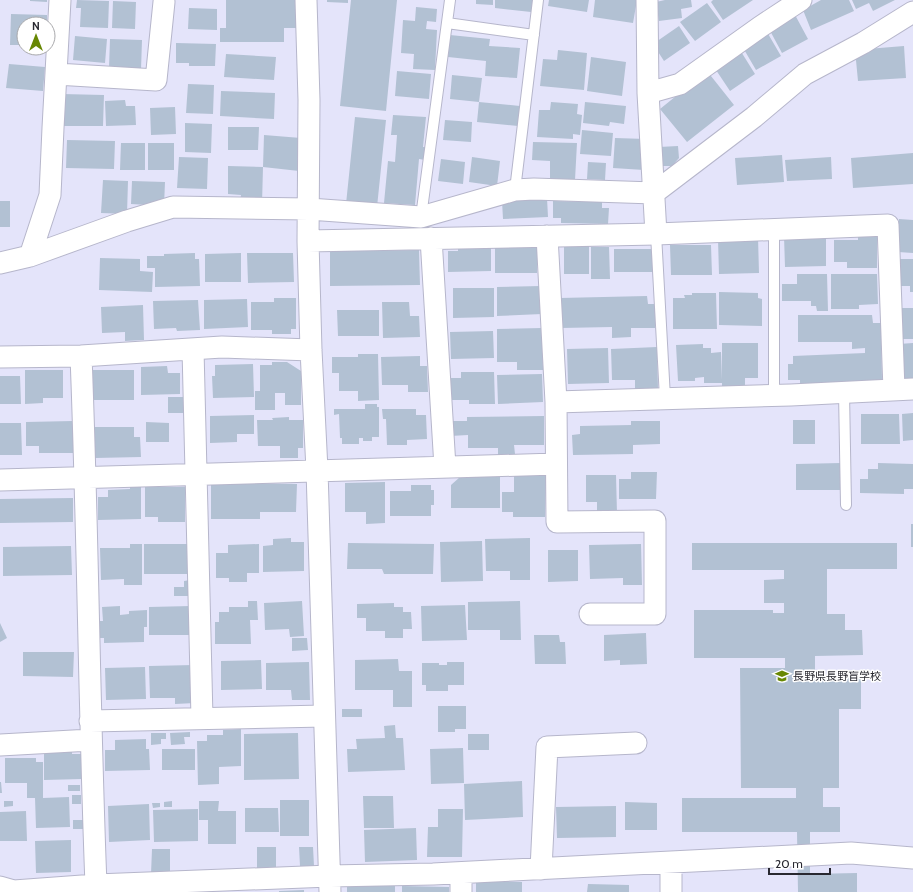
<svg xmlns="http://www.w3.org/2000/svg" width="913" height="892" font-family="Cabin,'Noto Sans JP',sans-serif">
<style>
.building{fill:#b2c1d3}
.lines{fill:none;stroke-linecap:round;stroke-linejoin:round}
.lane-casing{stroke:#b6b6cb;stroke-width:12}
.street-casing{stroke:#b6b6cb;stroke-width:23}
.lane{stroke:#fff;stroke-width:10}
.street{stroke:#fff;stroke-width:21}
.labels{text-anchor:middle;stroke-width:3;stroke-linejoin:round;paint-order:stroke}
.poi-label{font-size:11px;fill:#282830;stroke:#fff;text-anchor:start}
</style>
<rect width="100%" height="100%" fill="#e4e4fa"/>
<path class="building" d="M30,0H47V2L30,1Z
M77,0L109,1L108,28L80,27L81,8H76Z
M226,0H300V28H284V42H220V28H226Z
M327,0H348V3L327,2Z
M351,0H397L386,111L340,106Z
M476,0H493V5L476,4Z
M495,0H533L531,12L495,8Z
M549,0H589L587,12L548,6Z
M595,0H637L633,23L593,17Z
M665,0H691L692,7L681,9L682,18L659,21L656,2Z
M713,0H753L723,20L711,2Z
M821,0H849L854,11L811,30L803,10Z
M852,0H895L873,11L869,3L856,9Z
M113,1L136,2L135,29L112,28Z
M707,3L721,22L695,41L680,22Z
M416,7L437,9L436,22L427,21L426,29L437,30L435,70L413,69L414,54L401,53L403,20L415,21Z
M189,8L217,9V30L188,29Z
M794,13L808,39L782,53L768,27Z
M11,14L47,15V24H24V45H10Z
M679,26L690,43L664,61L653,44Z
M767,32L781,56L756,70L742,46Z
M450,35L490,39L489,46L520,48L517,78L485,76L486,61L448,57Z
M75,36L107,39L105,63L73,60Z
M110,39L142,40L141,70L109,68Z
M176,43L216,44L215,66H189V63H176Z
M904,46L906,78L858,81L855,50Z
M558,50L587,53L584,90L540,86L543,59L557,60Z
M740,50L755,74L730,91L714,67Z
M226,54L276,57L274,80L224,77Z
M591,57L626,62L622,96L587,91Z
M9,64L45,67L43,91L6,88Z
M397,71L431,74L429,99L395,96Z
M707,71L734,105L687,142L660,109Z
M452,75L482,78L479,102L450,99Z
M188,84L214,85L213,114L186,113Z
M221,91L275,93L274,119L220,116Z
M62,94L104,95L103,126H62Z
M125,100L126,106H135L136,125L106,126L105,101Z
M479,102L520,106L518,126L477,122Z
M551,102L578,104L577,114L582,115L580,135L573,134V139L537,137L539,110H550Z
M585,102L626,106L624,124L610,122L609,126L583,123Z
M175,107L176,134L151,135L150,108Z
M393,115L426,117L423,147H426L425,160L419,159L415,205L384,203L388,161L395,162L397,135H391Z
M355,117L386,120L377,207L346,204Z
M445,120L472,122L471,142L443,140Z
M185,123L212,124L211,153L185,152Z
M228,127H259L258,150H228Z
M582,130L613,133L611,156L580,154Z
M264,135L301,138L299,171L263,167L262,204L240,203L241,195L228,194V166L263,167Z
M615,138L646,139L644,170L613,168Z
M67,140L115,141L114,169L66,168Z
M533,142L577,143L575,180H550V161L532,160Z
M121,143H145V170H120Z
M148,143H174V170H148Z
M678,146L679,158L672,166H660L659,147Z
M913,153V184L853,188L851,158Z
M782,155L784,182L737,185L735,158Z
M179,157L208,158L207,189L177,188Z
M472,157L500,161L497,186L469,182Z
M831,157L832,179L787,181L785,160Z
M441,159L465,162L463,184L438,181Z
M588,162L606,163L605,180L587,179Z
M103,180L128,181L127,214L101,213Z
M132,181L165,182L164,206L131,204Z
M547,198L548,217L503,219L502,201Z
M0,201H10V227H0Z
M553,201L602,202V208H609L608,224L561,223V218H553Z
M899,219L913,220V253L898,252Z
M826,235V266L785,267L784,236Z
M858,235H877V268H847V262H834V240H858Z
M758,237L759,273L719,274L718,239Z
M495,245H537V273H495Z
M670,245H711L712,275H671Z
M458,246H491V271L448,272V251H458Z
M564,246H589V274H564Z
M591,247H609L610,279H591Z
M614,249H653V272H614Z
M419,250L420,285L330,286V251Z
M195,253V259H199L200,286L155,287V268H147V256H164V254Z
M241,253V282H205V254Z
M247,253H293L294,282L248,283Z
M100,258L140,259V271L153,272L152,292L99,290Z
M900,259H913V292H910V286H900Z
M797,274H827L828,311H817L816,306H811V301H782V284H797Z
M831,274H877L878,304L859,305V309H831Z
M541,286L542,314L497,316V287Z
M453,288H494V317L453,318Z
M719,292L758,293V298L762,299V326L719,325Z
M692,293H716L717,329H673V298H685L684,295H692Z
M647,296L648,304H655V328H631V337L612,338V327L561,328L560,298Z
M274,298H296V329H291V334H272V330H251V302H274Z
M247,299L248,327L204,329V300Z
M198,300L200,330L177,331L176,328L154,329L153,301Z
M382,302H409L410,316H419L420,337L383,338Z
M143,305L144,340L125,341V332L102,333L101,307Z
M898,308H913V339H898Z
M337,310H379V336H338Z
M798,315H872L873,323H881L882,381L800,384V380H788V364H793V356L865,353V348L852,349V342H798Z
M542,328L543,370H517V362H497V329Z
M493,331L494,358L451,359L450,332Z
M722,343H758V378H745V394H722V383H704V377L695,378V381H678L676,345L703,344V348H711V353L721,352L722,380Z
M913,343V378L900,379L899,344Z
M657,347L658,389L635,390V380H612L611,349Z
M608,348L609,383L568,384L567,349Z
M358,354H378L379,400L358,401V391H339V373H332V357H358Z
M420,356V366H427L428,392H408V385H382L381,357Z
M272,362H287L301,371V405H285V393H275V410H255V391H260V365H272Z
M253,364L254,397L213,398L212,376H215V365Z
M167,366L168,373H180V394L141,395V367Z
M25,370H63V398H43V403L25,404Z
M93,370H134V400H93Z
M461,372H494L495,404H469V400H449V378H461Z
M542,374L543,402L498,404L497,375Z
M0,376H20L21,404H0Z
M168,397H187V413H168Z
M365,404H377V407H379V437H372V441H363V438H359V444H342V438H340L339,414L334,415V409H365Z
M382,409H416V415H426L427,439L407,440V445H387L386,419H383Z
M913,413V440L903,441L902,414Z
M861,414H899L900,444H861Z
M254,415V434H237V442L210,443V416Z
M544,416V445H514L515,454L498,455V448H468V435L450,436V421H467V417Z
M289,417V420H303V448H298V458H280V446H258L257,420H273L272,418Z
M793,420H815V444H793Z
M73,421L74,453H39V446H26V422Z
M631,421H660V444L633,445V454L573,455L572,435L580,434V426L631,425Z
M146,422L169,423V442H146Z
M0,423H21L22,455H0Z
M94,427H134V437H140L141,457L95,458Z
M841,463V490H796V464Z
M878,463L913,464V489H904V494L860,493V479H868V469H878Z
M631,472H657L656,499H619V479H631Z
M514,475L546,476L545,517H513V512H502V492H514Z
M586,475H616L617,513H597V502H586Z
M460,477H500V508H451V485Z
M385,482V523L366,524V512H345V483Z
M211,483L297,484L296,512H260V519H211Z
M411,485H431V490H434V505H431V516H390V491H411Z
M141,486V519L98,520V497H108V490L130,489V487Z
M145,487H185V522H158V517H145Z
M73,498V522L0,523V499Z
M911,524H913V547H911Z
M291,538V542H304V571L263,572V546L273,545V539Z
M530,538V580H510V571H486L485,539Z
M482,541L483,581L441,582L440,542Z
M348,543L434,544L433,574H384L382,569H347Z
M692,543H897V569H827V614H845V630H862L863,655L815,656V678H861V709H839V788H823V807H840V832H810V874L857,873V892H798L797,832H682V798H796V788H741L740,668H785V658H694V610H773V613H784V603H764V580L784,579V570H692Z
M130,544H142V585H124V579L101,580L100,548H130Z
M144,544H188V574H144Z
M259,544V573H247V582H229V578H216V553H228V545Z
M641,544L642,585H623V578L590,579L589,545Z
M71,546L72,575L3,576V547Z
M548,550H578V581L548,582Z
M190,580L191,596H174V587H184V581Z
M248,601H257L258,620H250L251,644H215V622H219V612H229V607H248Z
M302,601L304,636L290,637L289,629L265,630L264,603Z
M520,601L521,640H500V630H468V602Z
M394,603V607H403V612H411L412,629H403V638H385V631H366V618H357V604Z
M465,605L467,640L422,641L421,606Z
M120,606V615L129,614V611L147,610V627H144V642L104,643V638H99L98,621H103L102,607Z
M191,606L192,635H149V607Z
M0,623L7,638L0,642Z
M646,633L647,664L620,665V660L604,661V635Z
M534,635H559L560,642H565L566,664H535Z
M292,638H307L308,650L292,651Z
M23,652H74L73,677L23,676Z
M398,659L399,671H412V707H393V690H355V660Z
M261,660L262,689L221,690V661Z
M309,662L310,700H292L291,690H266V663Z
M447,662H464V685H448V691H426V685H422V663H439V665H447Z
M194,665L195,703L175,704V698H150L149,666Z
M145,667L146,699L106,700L105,668Z
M438,706H466V729H455V732H438Z
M342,709H362V717H342Z
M395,725L396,738H403L405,770L348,772L347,749H357L356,739L385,738L384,726Z
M241,729V766L219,767V784L198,785L197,741H207V735H223V730Z
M190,732V737H184L185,744L171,745L170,733Z
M151,733H166V739H161V744L151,745Z
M298,733L299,779L244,780V734Z
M468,734H489V750H468Z
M146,739V749H149L150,770L105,771V750H115V740Z
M72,748V754H81L82,779L44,780V749Z
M463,748L464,783L431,784L430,749Z
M162,749H195V770H162Z
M5,758H36V762H43V798L69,797L70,827L36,828L35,798H41H27V783H5Z
M522,781L523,817L465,820L464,784Z
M0,782H1L2,793H0Z
M68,785H80V791H68Z
M72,795H81V804H72Z
M363,796H393L394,828H364Z
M280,800H309V836H280Z
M4,801H13V806L4,807Z
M172,801V807H164V802Z
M199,801H219L218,811H236V844H208V820H199Z
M625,802L657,803V830H625Z
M152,803H160V807L153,808Z
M149,804L150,840L109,842L108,806Z
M616,806V837L557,838L556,807Z
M245,808H278L279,832H245Z
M198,809V841L154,842L153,810Z
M438,809H463L462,857H427L428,827H438Z
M26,811L27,841H0V812Z
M73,820H84V829H73Z
M416,828L417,860L365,862L364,830Z
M71,840V872L36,873L35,841Z
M257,847H276V869H257Z
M299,847H313L314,866H300Z
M152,849H170V874H151Z
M476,880L522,882V892H476Z
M395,884V892H347V886Z
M588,884L629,885V892H587Z
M402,886L449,887V892H402Z
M304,890V892H279V891Z"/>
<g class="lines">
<g class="lane-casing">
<path id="lane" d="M447,23L534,35
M515,190L538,0
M421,217L450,0
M656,234L665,398
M844,392L846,505
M774,395V229"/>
</g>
<g class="street-casing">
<path id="street" d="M306,0L309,100L308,241L311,350L317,470L330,892
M647,0L648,93L656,234
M56,74L156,80L164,2
M648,93L680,84L760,27L801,0
M547,236L556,402L557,522L655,521V614H590
M431,238L445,467
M308,241L656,234L888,225L894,390
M30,256L50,195L53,128L60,0
M0,263L30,256L127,221L173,207L309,209L421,217L515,190L534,189L654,193L754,117L805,74L863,43L913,12
M193,349L202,718
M0,357L81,356L222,347L311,350
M556,402L791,395L913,389
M0,480L556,464
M90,721L324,716
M0,745L91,740
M671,862V892
M541,869L547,747L636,743
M0,887L14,891L96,885C89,708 88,532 81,356
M96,892V885L330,876L433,874L851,853L913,858
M461,892V873"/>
</g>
<use href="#lane" class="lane"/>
<use href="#street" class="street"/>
</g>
<defs>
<g id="school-bare" transform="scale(1.08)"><path d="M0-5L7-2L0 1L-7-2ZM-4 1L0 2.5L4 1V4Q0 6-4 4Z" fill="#678703" stroke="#fff" stroke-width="2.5" paint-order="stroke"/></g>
</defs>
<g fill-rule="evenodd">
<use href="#school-bare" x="782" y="676"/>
</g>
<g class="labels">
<g class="poi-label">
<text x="793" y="680">長野県長野盲学校</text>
</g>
</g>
<g transform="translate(36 36)"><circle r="19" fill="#ffffff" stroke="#a9a9ac"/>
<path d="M0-3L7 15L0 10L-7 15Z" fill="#678703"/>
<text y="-6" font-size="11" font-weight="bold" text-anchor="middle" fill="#282830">N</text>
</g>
<path d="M769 868v6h61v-6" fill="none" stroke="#282830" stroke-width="2"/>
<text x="775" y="868" font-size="12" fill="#282830" stroke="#ffffff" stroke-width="3" paint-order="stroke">20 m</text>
</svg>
